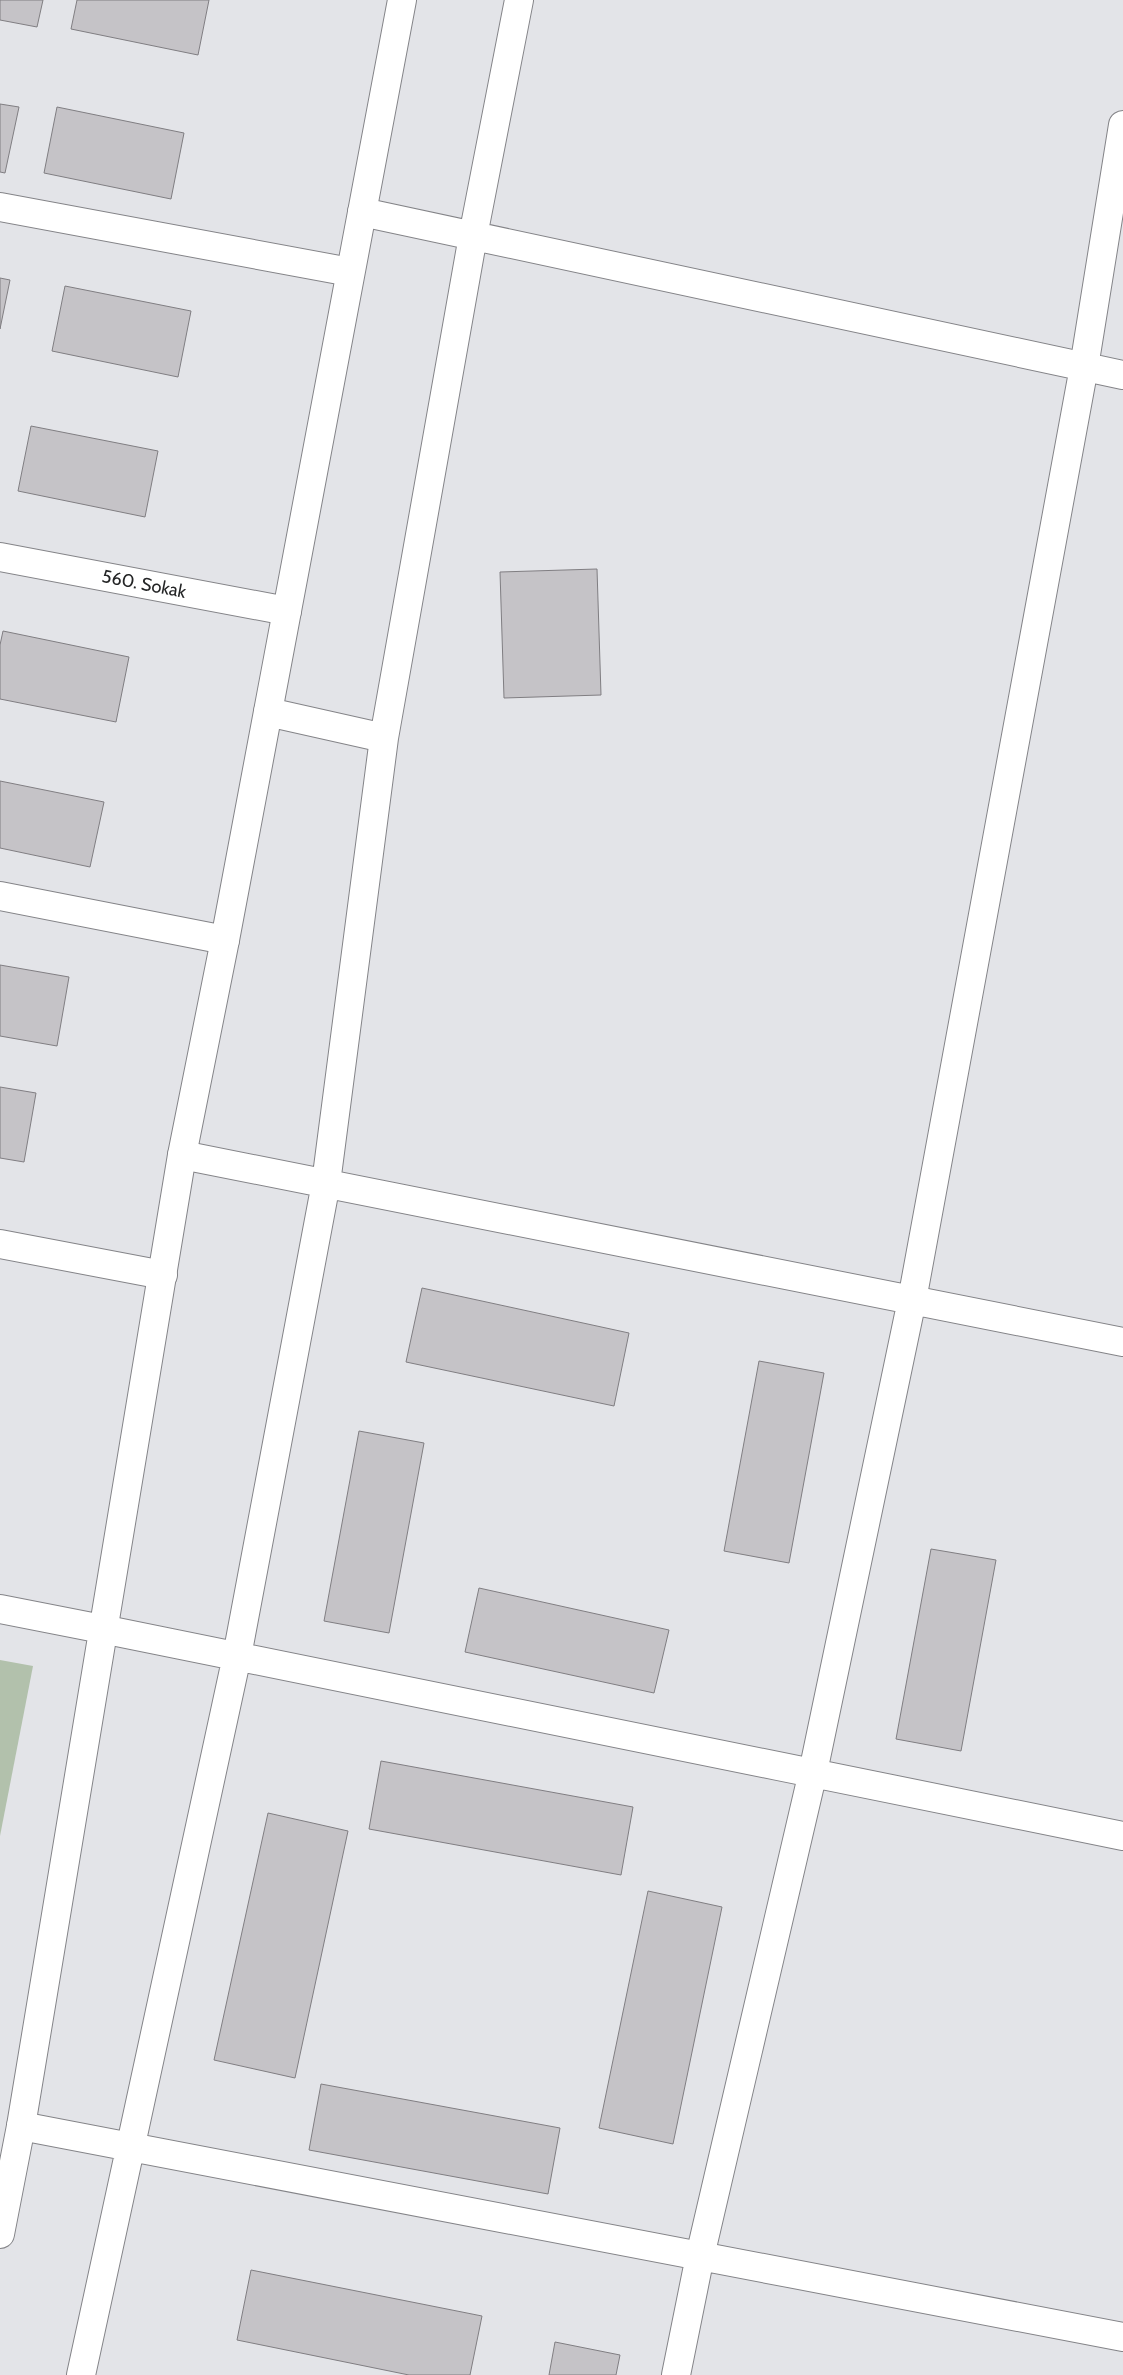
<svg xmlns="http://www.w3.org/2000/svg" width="1123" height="2375" font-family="Cabin,sans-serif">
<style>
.green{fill:#b2c1ac}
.building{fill:#c5c3c7;stroke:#807e82}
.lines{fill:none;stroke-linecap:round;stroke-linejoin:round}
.street-casing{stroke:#848488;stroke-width:30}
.secondary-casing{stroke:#848488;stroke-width:30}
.street{stroke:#fff;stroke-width:28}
.secondary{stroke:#fff;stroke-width:28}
.labels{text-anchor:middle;stroke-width:5;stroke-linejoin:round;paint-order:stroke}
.street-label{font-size:18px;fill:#242526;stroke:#fff}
</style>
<rect width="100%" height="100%" fill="#e3e4e8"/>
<path class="green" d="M0,1660L33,1666L0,1836Z"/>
<path class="building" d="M0,0H43L37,27L0,20Z
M77,0H209L198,55L71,29Z
M0,104L19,107L5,173L0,172Z
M57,107L184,133L171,199L44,173Z
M0,278L10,280L0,329Z
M65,286L191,311L178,377L52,351Z
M31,426L158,451L145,517L18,491Z
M597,569L601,695L504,698L500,572Z
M3,631L129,657L116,722L0,699V645Z
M0,781L104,802L90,867L0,848Z
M0,965L69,977L57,1046L0,1036Z
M0,1087L36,1093L24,1162L0,1158Z
M422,1288L629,1333L614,1406L406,1362Z
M759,1361L824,1373L789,1563L724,1551Z
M359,1431L424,1443L389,1633L324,1621Z
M931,1549L996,1560L961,1751L896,1739Z
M479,1588L669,1630L654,1693L465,1652Z
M381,1761L633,1807L621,1875L369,1829Z
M268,1813L348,1831L295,2078L214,2060Z
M648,1891L722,1907L673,2144L599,2128Z
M321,2084L560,2128L548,2194L309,2150Z
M251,2270L482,2316L470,2375H409L237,2340Z
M555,2342L620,2355L616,2375H549Z"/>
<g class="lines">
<g class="street-casing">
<path id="street" d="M0,207L350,272
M362,212L1123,375
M0,557L287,611
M268,712L384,738
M0,896L225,940
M182,1155L1123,1342
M0,1244L163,1275
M102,1629L1123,1836
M21,2126L1123,2337
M81,2375L237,1656L326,1183L384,738L473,236L519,0
M676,2375L700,2256L813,1772L912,1300L1084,367L1123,125"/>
</g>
<g class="secondary-casing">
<path id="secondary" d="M0,1609L102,1629
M0,2234L21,2126L182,1155L225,940L402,0"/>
</g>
<use href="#street" class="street"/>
<use href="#secondary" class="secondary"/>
</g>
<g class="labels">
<g class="street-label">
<text transform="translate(144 584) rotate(11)" y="6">560. Sokak</text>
</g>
</g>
</svg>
